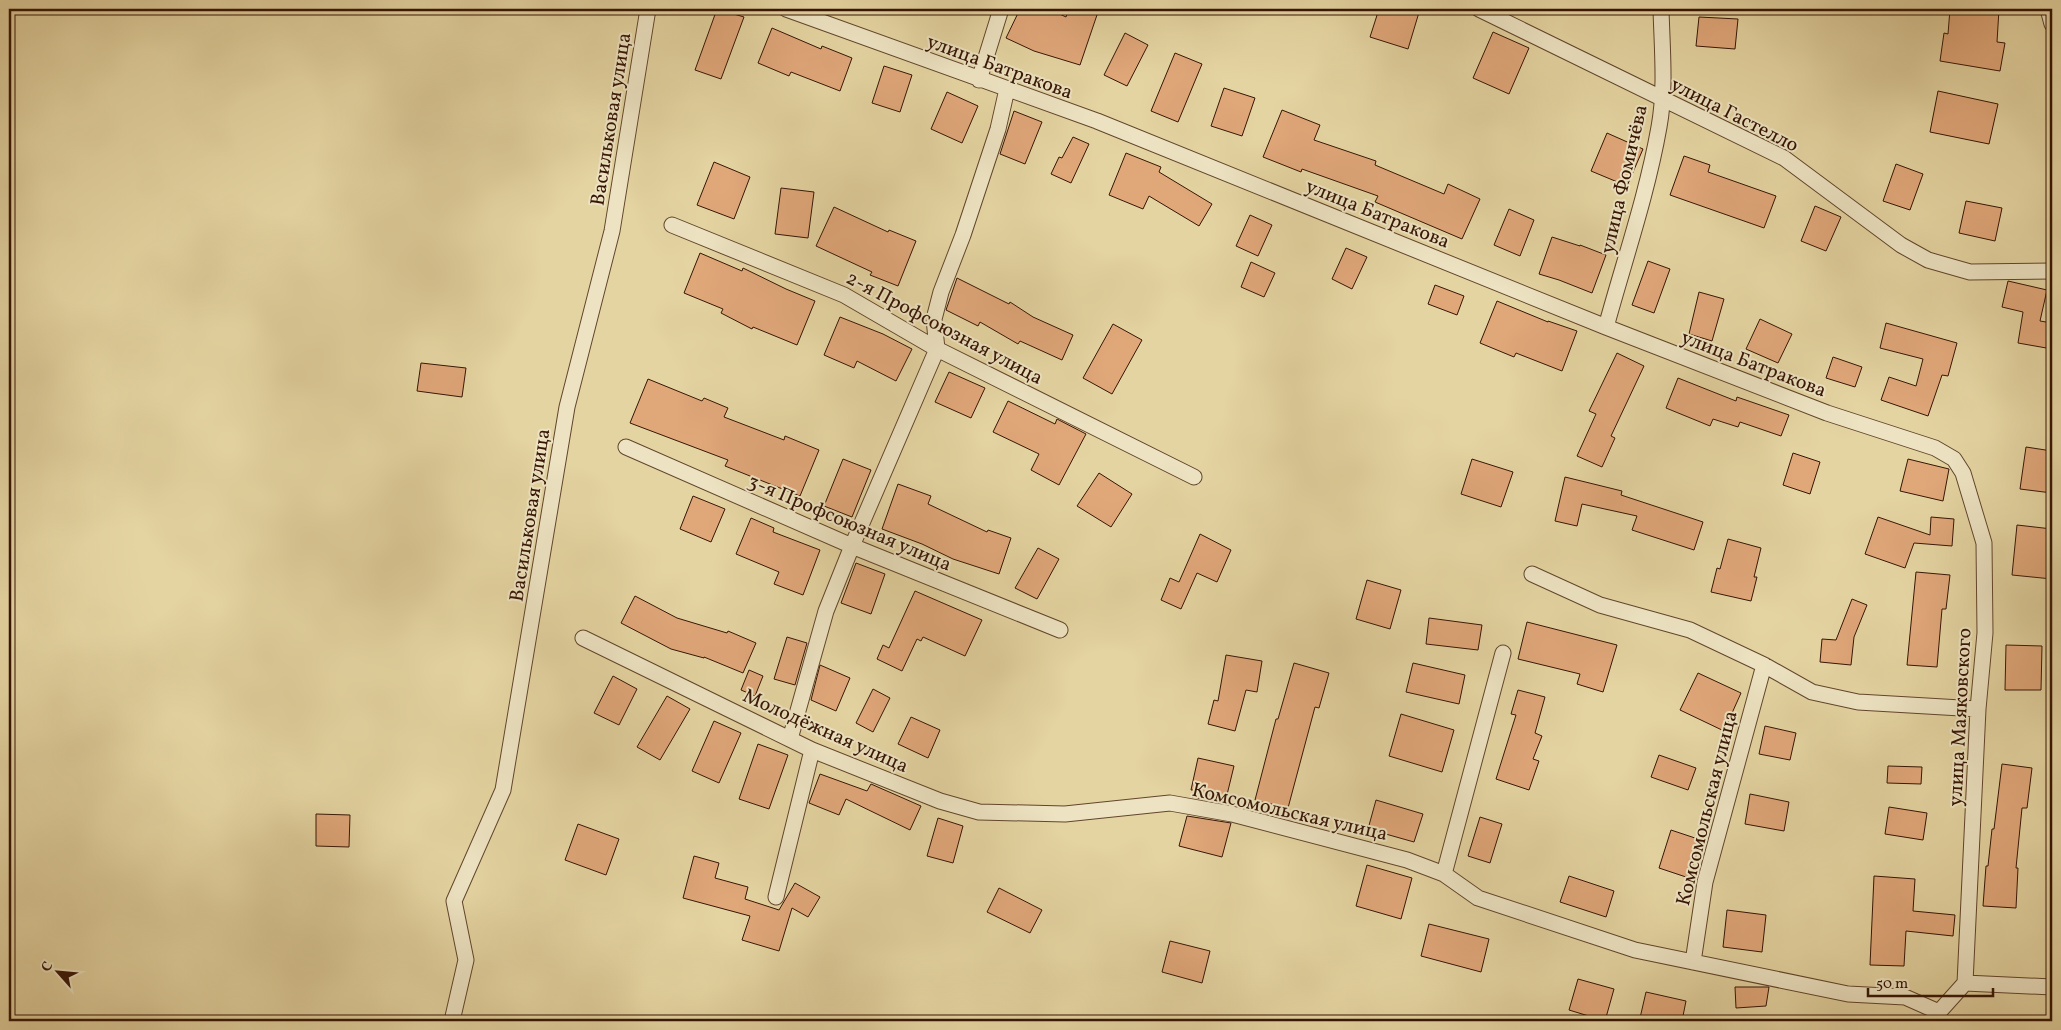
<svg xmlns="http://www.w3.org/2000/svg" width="2061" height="1030" font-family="Vollkorn,serif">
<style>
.building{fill:#e0a779;stroke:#361505}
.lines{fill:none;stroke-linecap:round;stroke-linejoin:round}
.street-casing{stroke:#62452c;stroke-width:17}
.street{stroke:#ede3c2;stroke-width:15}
.labels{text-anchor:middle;stroke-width:4;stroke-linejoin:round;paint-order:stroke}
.street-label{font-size:20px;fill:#361505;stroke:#ede3c2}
</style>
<rect width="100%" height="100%" fill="#e4d4a1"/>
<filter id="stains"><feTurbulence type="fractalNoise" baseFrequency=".004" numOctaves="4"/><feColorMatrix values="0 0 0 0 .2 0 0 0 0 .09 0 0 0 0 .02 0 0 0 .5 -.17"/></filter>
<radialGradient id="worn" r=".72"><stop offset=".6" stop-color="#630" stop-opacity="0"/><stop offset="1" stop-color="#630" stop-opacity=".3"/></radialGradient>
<path class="building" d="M717,9L744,17L721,79L695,70Z
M1020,9H1049L1066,17L1069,9H1099L1080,65L1034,51L1006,38Z
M1379,9H1420L1408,49L1370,37Z
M1950,9H1999L1997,42L2005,43L2000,71L1940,61L1944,33L1948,34Z
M1699,17L1738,19L1735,49L1696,46Z
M772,28L821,49L822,46L852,58L840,91L791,72L789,76L758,63Z
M1493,32L1529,48L1509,94L1473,78Z
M1125,33L1148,45L1127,86L1104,75Z
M1175,53L1202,64L1178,122L1151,111Z
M884,66L912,75L900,112L872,103Z
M1224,88L1255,98L1242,136L1211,126Z
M1938,91L1998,104L1989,144L1930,132Z
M947,92L978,106L962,143L931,129Z
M1282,110L1320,125L1314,140L1376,161L1375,165L1444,194L1448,184L1480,199L1462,239L1375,202L1378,196L1302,169L1301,172L1263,157Z
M1014,111L1042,122L1025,164L1000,154Z
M1607,133L1643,149L1627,186L1591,171Z
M1073,137L1089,144L1071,183L1051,174L1059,157L1062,158Z
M1126,153L1161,167L1159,172L1212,204L1199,226L1149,196L1143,209L1109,195Z
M1684,156L1710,165L1708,172L1776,196L1764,228L1670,195Z
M714,162L750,177L734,219L697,205Z
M1896,164L1923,174L1910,210L1883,201Z
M781,188L814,192L808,238L775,234Z
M1966,201L2002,208L1995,241L1959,233Z
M1815,206L1841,217L1826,251L1801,241Z
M834,207L888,232L889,230L916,241L898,286L870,275L872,272L816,246Z
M1509,209L1534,220L1520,256L1494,245Z
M1250,215L1272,225L1258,256L1236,246Z
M1552,237L1580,246V245L1606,255L1592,293L1559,280L1539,274Z
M1346,248L1367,257L1352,289L1332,279Z
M700,253L742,271L743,268L786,289L815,301L797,345L753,327L752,329L721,313L723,309L684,293Z
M1648,261L1670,269L1654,313L1632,305Z
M1251,262L1275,273L1264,297L1241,287Z
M957,278L1009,304L1010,302L1033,317L1073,335L1062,360L1020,341L1018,344L980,322L978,326L946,310Z
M2008,281L2047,290L2040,321L2052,323V349L2018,343L2023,312L2002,307Z
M1435,285L1464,296L1457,315L1428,304Z
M1699,292L1724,299L1712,341L1689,334Z
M1497,301L1548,322V321L1577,331L1562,371L1516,353L1514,357L1480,343Z
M840,317L883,334L912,349L896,381L857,361L854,368L824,355Z
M1760,319L1792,334L1778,363L1746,349Z
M1886,323L1957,343L1948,376L1942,375L1928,416L1881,400L1889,377L1916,386L1923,359L1880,348Z
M1113,324L1142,340L1112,394L1083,378Z
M1617,353L1644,366L1611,436L1615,438L1602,467L1577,456L1596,414L1589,411Z
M1833,357L1862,367L1855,387L1826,378Z
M421,363L466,368L462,397L417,391Z
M949,372L985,388L971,418L935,402Z
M1678,378L1736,401L1737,397L1789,415L1781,436L1740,422L1738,427L1713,419L1710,426L1666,408Z
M648,379L702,401L704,398L728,408L724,417L784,440L785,436L819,450L800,496L725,466L728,460L630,423Z
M1008,401L1055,424L1057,419L1086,434L1059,485L1031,470L1039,454L993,432Z
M2026,447L2052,451V493L2020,489Z
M1793,453L1820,462L1810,494L1783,485Z
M843,459L871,470L852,517L824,506Z
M1472,459L1513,472L1501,507L1461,494Z
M1908,459L1949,469L1943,501L1900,491Z
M1099,473L1132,494L1111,527L1077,506Z
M1565,477L1622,491L1621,495L1703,522L1694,550L1632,530L1637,516L1582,504L1577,526L1555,521Z
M898,484L931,496L928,504L987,532L988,530L1011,538L999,574L953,559L922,544L882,529Z
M693,496L725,509L711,542L680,529Z
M1878,517L1930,535L1931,517L1954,519L1952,546L1914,543L1905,568L1865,554Z
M751,518L774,528L773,532L820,550L803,595L774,584L779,572L736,554Z
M2017,525L2052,529V579L2012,575Z
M1200,534L1231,550L1217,582L1197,573L1181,609L1161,600L1170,578L1179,582Z
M1728,539L1761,548L1754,577H1757L1751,601L1711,592L1717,568L1720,569Z
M1038,548L1059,559L1037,599L1015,588Z
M856,563L885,574L871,614L841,603Z
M1916,572L1950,575L1946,609H1942L1937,667L1907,665Z
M1367,580L1401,590L1390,629L1356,619Z
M915,591L982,620L965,656L923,637L921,641L917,639L902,671L877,659L883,645L889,648Z
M635,596L677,618L727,633L728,631L756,643L743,673L704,657V658L671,649L621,623Z
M1852,599L1867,605L1854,637L1851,665L1820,662L1822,639L1836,640Z
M1429,618L1482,625L1478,650L1426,644Z
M1527,622L1617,645L1603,692L1577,684L1580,674L1518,659Z
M787,637L807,643L795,685L774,679Z
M2006,645L2042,646L2041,690H2005Z
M1226,655L1262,661L1257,692L1246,690L1235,731L1208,724L1214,700L1218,701Z
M1294,663L1329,673L1319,708L1315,707L1288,808L1255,800L1276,719H1278Z
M1413,663L1465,675L1459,704L1406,692Z
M820,665L850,678L836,711L811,700Z
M749,670L763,676L755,696L741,690Z
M1698,673L1741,693L1724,731L1680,710Z
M613,676L637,689L619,725L594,713Z
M873,689L890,698L873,732L856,723Z
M1518,690L1545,697L1535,733L1542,736L1533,759L1539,761L1529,790L1496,779L1516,715L1511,714Z
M667,696L690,709L660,760L637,747Z
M1401,714L1454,730L1442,772L1389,756Z
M911,717L940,730L928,758L898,744Z
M714,721L741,733L719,783L692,771Z
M1765,726L1796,733L1790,760L1759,754Z
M758,744L788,755L769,809L739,799Z
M1659,755L1696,768L1688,790L1651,777Z
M1198,758L1234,766L1225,803L1192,797L1194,790H1191Z
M2002,764L2032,768L2027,808H2022L2016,868H2018L2016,908L1983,906L1986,866H1988L1992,829H1994Z
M1888,766L1922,767L1921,784L1887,783Z
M820,774L867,791L871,784L921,806L910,830L846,799L839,815L809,803Z
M1750,794L1789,802L1784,831L1745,824Z
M1376,800L1423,814L1414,842L1368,829Z
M1889,807L1927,813L1923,840L1885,834Z
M316,814L350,815L349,847L316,846Z
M1187,816L1231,823L1222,857L1179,846Z
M1480,817L1502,824L1490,863L1468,856Z
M938,818L963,826L953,863L927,856Z
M578,824L619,839L606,875L565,860Z
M1671,830L1701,840L1689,878L1659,868Z
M694,856L719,863L715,878L748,887L745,899L779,910L795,883L820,897L808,917L792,908L779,951L742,940L750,916L683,898Z
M1367,865L1412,878L1401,919L1356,906Z
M1569,876L1614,891L1606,917L1560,902Z
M1874,876L1915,879L1913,911L1955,915L1953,936L1906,931L1904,966L1870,965Z
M999,888L1042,910L1030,933L987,912Z
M1727,910L1766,915L1762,952L1723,947Z
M1429,924L1489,939L1481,972L1421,956Z
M1170,941L1210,951L1202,983L1162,972Z
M1578,979L1614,989L1605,1021L1569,1010Z
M1735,987H1769L1766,1006L1736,1008Z
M1646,992L1686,1001L1682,1021H1656L1640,1018Z"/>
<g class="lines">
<g class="street-casing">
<path id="street" d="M786,9L1097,121L1606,327L1827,413L1935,448L1954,459L1963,473L1984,543L1985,633L1978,709L1965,983
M1479,9L1784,158L1901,245L1928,260L1970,272L2052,271
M2048,9L2052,24
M979,80L1001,9
M672,225L844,295L937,349L1194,477
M1606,327C1624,261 1647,195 1659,127C1666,89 1662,48 1661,9
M626,447L852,546L1060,630
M1532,574L1600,605L1690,630L1764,665L1812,692L1858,702L1978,709
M583,638L812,750L940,801L979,812L1065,814L1170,803L1232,814L1407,860L1444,874L1478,898L1635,950L1848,994L1905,997L1939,1012
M790,739L826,611L852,546L937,349L934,319L941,292L963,235L998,129L1007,89
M1444,874L1503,653
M776,897L812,750
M1693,962L1705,882L1764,665
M1939,1012L1965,983L2052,987
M452,1021L466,960L454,901L503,790L567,407L612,231L648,9"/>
</g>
<use href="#street" class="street"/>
</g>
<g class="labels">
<g class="street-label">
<text transform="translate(1000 66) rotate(20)" y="7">улица Батракова</text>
<text transform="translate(1735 114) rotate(27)" y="7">улица Гастелло</text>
<text transform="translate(610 119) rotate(-81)" y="7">Васильковая улица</text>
<text transform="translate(1623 179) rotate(-77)" y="7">улица Фомичёва</text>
<text transform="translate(1378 213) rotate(22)" y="7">улица Батракова</text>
<text transform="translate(945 327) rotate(28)" y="7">2-я Профсоюзная улица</text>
<text transform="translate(1754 363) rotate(21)" y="7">улица Батракова</text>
<text transform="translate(529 515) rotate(-81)" y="7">Васильковая улица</text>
<text transform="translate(850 522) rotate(23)" y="7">3-я Профсоюзная улица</text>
<text transform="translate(1959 717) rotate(-87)" y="7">улица Маяковского</text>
<text transform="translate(826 730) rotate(24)" y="7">Молодёжная улица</text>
<text transform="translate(1706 808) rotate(-76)" y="7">Комсомольская улица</text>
<text transform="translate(1290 811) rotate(13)" y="7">Комсомольская улица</text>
</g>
</g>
<rect width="2061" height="1030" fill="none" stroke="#e4d4a1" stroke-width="30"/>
<rect x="10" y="10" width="2041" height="1010" fill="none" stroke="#361505" stroke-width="2.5"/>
<rect x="15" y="15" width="2031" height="1000" fill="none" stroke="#361505"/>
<g transform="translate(58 972) rotate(297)" stroke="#ede3c2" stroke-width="4" paint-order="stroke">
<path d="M0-4L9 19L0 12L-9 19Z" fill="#361505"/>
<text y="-8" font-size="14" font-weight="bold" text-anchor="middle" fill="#361505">С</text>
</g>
<path d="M1868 988v8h125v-8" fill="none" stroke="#361505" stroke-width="2.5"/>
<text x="1876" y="988" font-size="15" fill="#361505" stroke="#ede3c2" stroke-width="4" paint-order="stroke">50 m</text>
<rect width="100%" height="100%" filter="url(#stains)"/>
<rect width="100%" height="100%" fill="url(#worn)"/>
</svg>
